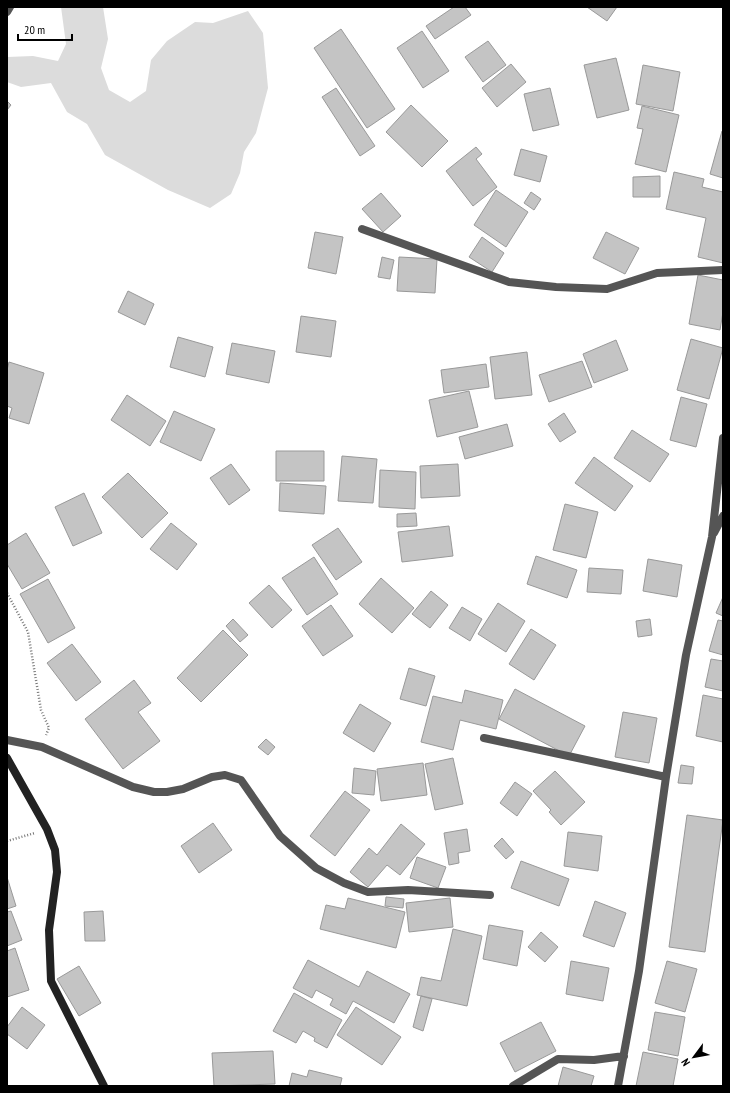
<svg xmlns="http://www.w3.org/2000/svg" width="730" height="1093" font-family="'PT Sans Narrow',sans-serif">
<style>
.green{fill:#dcdcdc}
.building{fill:#c4c4c4;stroke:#999}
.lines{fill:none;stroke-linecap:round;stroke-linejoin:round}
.path{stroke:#777;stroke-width:2.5;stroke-dasharray:1 2;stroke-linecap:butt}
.street{stroke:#555;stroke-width:8}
.secondary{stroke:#222;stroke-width:8}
</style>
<rect width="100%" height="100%" fill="#fff"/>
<path class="green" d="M61,7H103L108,39L101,68L109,90L130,102L146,91L151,60L167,41L195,22L213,23L248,11L263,33L268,88L256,133L244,152L240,173L231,194L210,208L168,190L105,155L87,124L67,112L51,83L21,87L7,82V57L33,56L58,61L66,44Z"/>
<path class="building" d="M454,7H465L471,15L435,39L426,26Z
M587,7H617L607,21Z
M341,29L395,109L367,128L314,48Z
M422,31L449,71L423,88L397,48Z
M488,41L506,65L483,82L465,57Z
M616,58L629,110L597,118L584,65Z
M511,64L526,82L497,107L482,88Z
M643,65L680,72L673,111L636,104Z
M336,88L375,146L360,156L322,97Z
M550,88L559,125L533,131L524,94Z
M7,101L11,105L7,110Z
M411,105L448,141L422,167L386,132Z
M642,106L679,115L666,172L635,164L643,129L637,128Z
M722,131H723V178L710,174Z
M476,147L482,154L476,159L497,187L473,206L446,171Z
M521,149L547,156L540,182L514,175Z
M674,172L704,179L702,187L723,192V263L698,257L706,218L666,209Z
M660,176V197H633V177Z
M496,190L528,212L506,247L474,225Z
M531,192L541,199L534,210L524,203Z
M381,193L401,216L383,232L362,209Z
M315,232L343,237L336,274L308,268Z
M606,232L639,248L625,274L593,258Z
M482,237L504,253L492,272L469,257Z
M382,257L394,260L390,279L378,277Z
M399,257L437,259L435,293L397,291Z
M698,275L723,280V312L720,330L689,324Z
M128,291L154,304L145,325L118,312Z
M301,316L336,321L331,357L296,352Z
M178,337L213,347L205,377L170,367Z
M691,339L723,348L709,399L677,390Z
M616,340L628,370L594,383L583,354Z
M232,343L275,351L269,383L226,374Z
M527,352L532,395L495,399L490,357Z
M582,361L592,387L549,402L539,375Z
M9,362L44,373L29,424L9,418L12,408L7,406V370Z
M486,364L489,387L444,393L441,370Z
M469,391L478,427L437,437L429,400Z
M127,395L166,421L150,446L111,420Z
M681,397L707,404L696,447L670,440Z
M174,411L215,429L201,461L160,442Z
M564,413L576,432L560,442L548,424Z
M507,424L513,446L465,459L459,437Z
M632,430L669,454L650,482L614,458Z
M276,451H324V481H276Z
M342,456L377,459L373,503L338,501Z
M594,457L633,486L615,511L575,483Z
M231,464L250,490L229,505L210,478Z
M458,464L460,496L421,498L420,466Z
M380,470L416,472L415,509L379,507Z
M128,473L168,513L142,538L102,497Z
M280,483L326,486L324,514L279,511Z
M84,493L102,533L73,546L55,507Z
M565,504L598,512L586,558L553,550Z
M416,513L417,526L397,527V514Z
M171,523L197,544L177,570L150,549Z
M449,526L453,556L402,562L398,532Z
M338,528L362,562L336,580L312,545Z
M26,533L50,573L22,589L7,564V545Z
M536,556L577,570L567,598L527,584Z
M314,557L338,594L307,615L282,578Z
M648,559L682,565L677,597L643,591Z
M589,568L623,570L621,594L587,592Z
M381,578L414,608L392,633L359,604Z
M48,579L75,628L48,643L20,594Z
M269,585L292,610L272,628L249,603Z
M431,591L448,605L430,628L412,614Z
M723,597V616L716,613Z
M498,603L525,621L506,652L478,634Z
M331,605L353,636L323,656L302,626Z
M462,607L482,619L470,641L449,628Z
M233,619L248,635L240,642L226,626Z
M650,619L652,635L638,637L636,621Z
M718,620L723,621V655L709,651Z
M531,629L556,645L534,680L509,664Z
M223,630L248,655L201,702L177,678Z
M72,644L101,682L76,701L47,663Z
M711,659L723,661V691L705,687Z
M409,668L435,676L426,706L400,699Z
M134,680L151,703L138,712L160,741L123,769L85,719Z
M515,689L585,726L569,756L499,719Z
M465,690L503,700L496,729L460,720L453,750L421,742L433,696L462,703Z
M703,695L723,699V742L696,736Z
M360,704L391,723L374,752L343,733Z
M623,712L657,718L649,763L615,757Z
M266,739L275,747L268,755L258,747Z
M453,758L463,804L435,810L425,764Z
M423,763L427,795L381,801L377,769Z
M681,765L694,767L692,784L678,783Z
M354,768L376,771L374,795L352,793Z
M555,771L585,802L561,825L549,812L551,810L533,791Z
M515,782L532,794L517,816L500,803Z
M345,791L370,810L335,856L310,836Z
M687,815L723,820L705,952L669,947Z
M213,823L232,850L199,873L181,846Z
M401,824L425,844L400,875L387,865L368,887L350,872L369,848L377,855Z
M467,829L470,851L458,853L459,863L449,865L444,833Z
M568,832L602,836L598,871L564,866Z
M502,838L514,852L506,859L494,846Z
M417,857L446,867L438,888L410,878Z
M521,861L569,879L559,906L511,888Z
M7,877L16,906L7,909Z
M386,897L404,899L403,908L385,906Z
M348,898L405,912L396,948L320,929L326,905L345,909Z
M450,898L453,927L409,932L406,903Z
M595,901L626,913L614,947L583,936Z
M11,911L22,940L7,946V912Z
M103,911L105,941H85L84,912Z
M489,925L523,931L517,966L483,959Z
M453,929L482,936L467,1006L417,995L421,977L441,981Z
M541,932L558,947L545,962L528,947Z
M15,948L29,990L7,997V951Z
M308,960L359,987L367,971L410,994L394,1023L353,1001L346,1014L330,1005L333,999L316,990L312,998L293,988Z
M571,961L609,968L603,1001L566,994Z
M667,961L697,969L685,1012L655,1003Z
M79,966L101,1003L79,1016L57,979Z
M294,993L342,1020L327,1048L314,1041L315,1038L303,1031L296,1043L273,1031Z
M421,996L432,999L423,1031L413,1027Z
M22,1007L45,1025L27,1049L7,1034V1027Z
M356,1007L401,1037L382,1065L337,1035Z
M655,1012L685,1017L678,1056L648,1050Z
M541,1022L556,1051L515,1072L500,1043Z
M273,1051L275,1084L214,1086L212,1053Z
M643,1052L678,1059L673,1086H636Z
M563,1067L594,1076L591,1086H558Z
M309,1070L342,1078L340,1086H289L292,1073L307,1077Z"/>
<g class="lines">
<path class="path" d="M7,593L28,632L41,710L49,728L46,735
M7,841L35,833"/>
<path class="street" d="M7,12L10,7
M362,229L509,282L556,287L607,289L657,273L723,270
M714,533L723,516
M484,738L666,777
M7,740L42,747L133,787L154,792H167L183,789L212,777L225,775L241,780L280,836L316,868L344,883L368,892L408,890L490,895
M513,1086L558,1059L594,1060L624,1056
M618,1086L639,971L666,777L686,655L712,537L723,438"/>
<path class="secondary" d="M7,758L47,829L55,850L57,872L49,930L51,981L104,1086"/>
</g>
<rect width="730" height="1093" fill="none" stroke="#000000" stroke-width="16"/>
<g transform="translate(694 1057) rotate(238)" stroke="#ffffff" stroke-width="3" paint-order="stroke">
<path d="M0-3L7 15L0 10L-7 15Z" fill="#000000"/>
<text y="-6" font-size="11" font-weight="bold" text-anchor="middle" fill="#000000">N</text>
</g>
<path d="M18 34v6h54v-6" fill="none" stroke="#000000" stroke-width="2"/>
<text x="24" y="34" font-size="12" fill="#000000" stroke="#ffffff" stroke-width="3" paint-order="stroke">20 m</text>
</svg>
